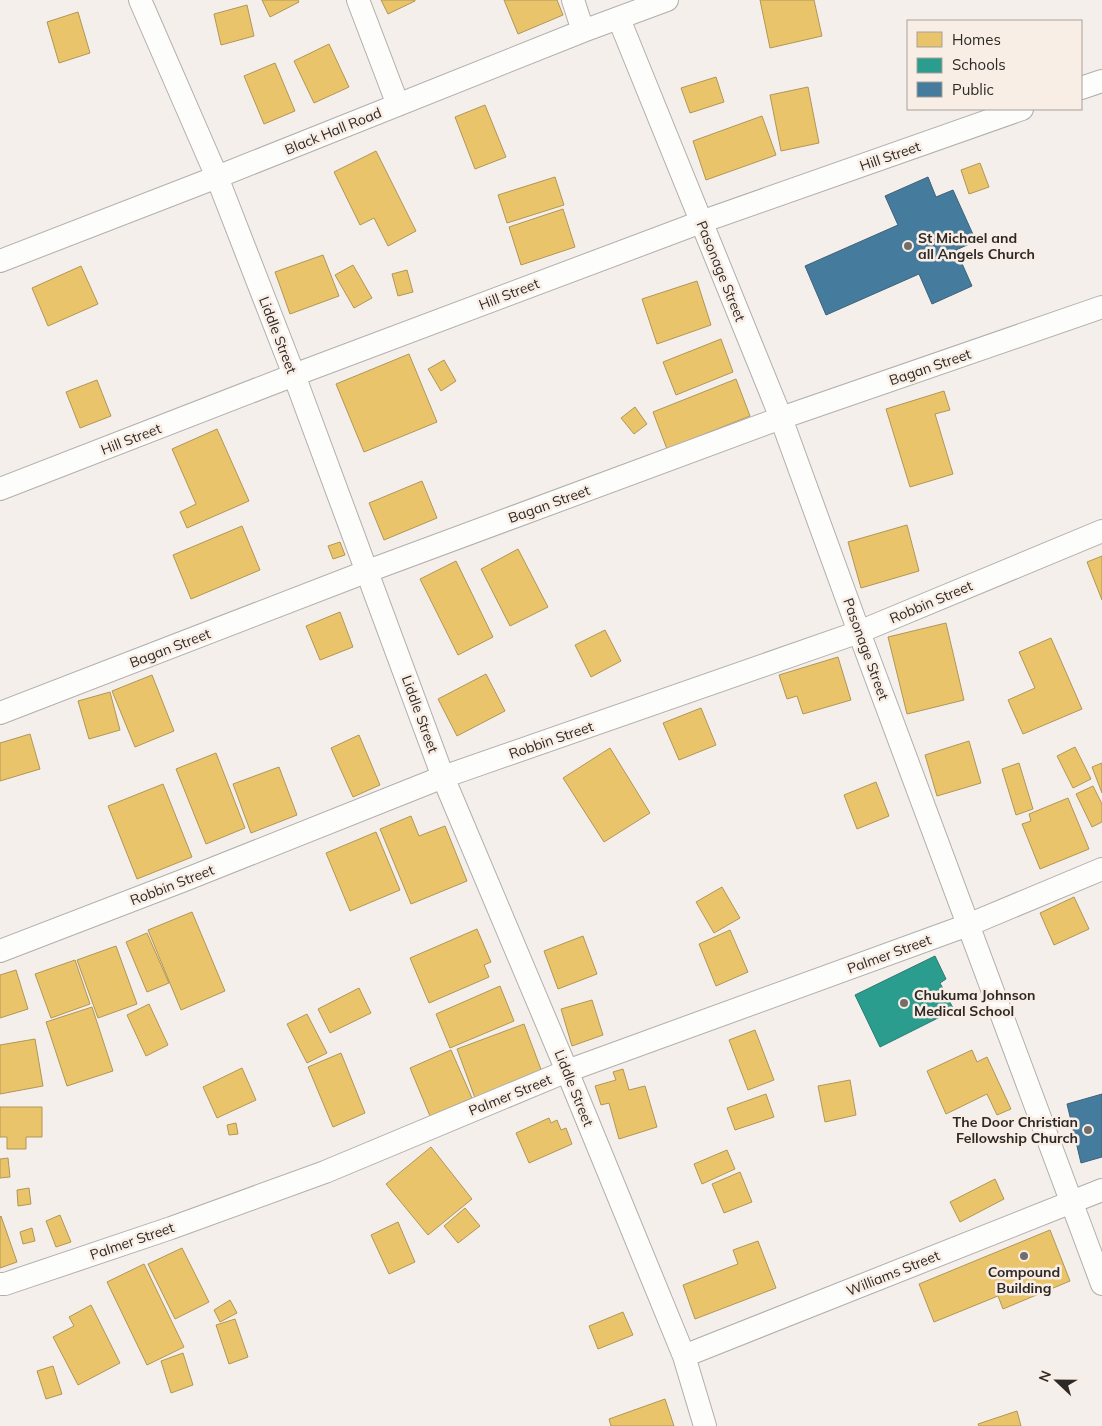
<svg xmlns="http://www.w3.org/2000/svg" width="1102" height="1426" font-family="Mulish,sans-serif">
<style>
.homes{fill:#e9c46a;stroke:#b19656}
.schools{fill:#2a9d8f;stroke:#2b7a70}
.public{fill:#457b9d;stroke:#3e6279}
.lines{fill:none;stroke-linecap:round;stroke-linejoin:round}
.minor-casing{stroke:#b2aeab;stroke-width:24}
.minor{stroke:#fdfdfc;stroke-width:22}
.poi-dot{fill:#736e6b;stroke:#f9eee5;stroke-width:2}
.labels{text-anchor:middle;stroke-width:5;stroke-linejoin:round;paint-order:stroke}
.street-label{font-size:14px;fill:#2d2926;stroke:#f9eee5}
.poi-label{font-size:14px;font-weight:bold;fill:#2d2926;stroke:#f9eee5;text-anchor:start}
</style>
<rect width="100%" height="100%" fill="#f4efea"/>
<path class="homes" d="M262,0H298L299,2L270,17Z
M381,0H415V1L388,14Z
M504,0H557L563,15L518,34Z
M760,0H814L822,36L770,48Z
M247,5L254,36L221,45L214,14Z
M78,12L90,53L59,63L47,22Z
M329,44L349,87L314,103L294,61Z
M275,63L295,111L264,124L244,76Z
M716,77L724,102L690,113L681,88Z
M808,87L819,143L781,151L770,95Z
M485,105L506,157L475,169L455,117Z
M762,116L776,155L706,180L693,141Z
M376,151L416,231L388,246L374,218L360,225L334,172Z
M980,163L989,187L969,194L961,170Z
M555,177L564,205L507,223L498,195Z
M563,209L575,247L521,265L509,227Z
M323,255L339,296L290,314L275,272Z
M353,265L372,298L354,308L335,275Z
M81,266L98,304L48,326L32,288Z
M407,270L413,292L398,296L392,274Z
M697,281L711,325L657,344L642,299Z
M721,339L733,372L676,395L663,362Z
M409,354L437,422L364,452L336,384Z
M444,360L456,381L441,391L428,369Z
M736,379L750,416L667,449L653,412Z
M97,380L111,416L80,428L66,392Z
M944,391L950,410L935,414L953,474L910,487L886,409Z
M635,407L647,424L634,434L621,418Z
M217,429L249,501L187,528L180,512L196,504L172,449Z
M422,481L437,518L384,540L369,503Z
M907,525L919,571L861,588L848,542Z
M242,526L260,570L191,599L173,555Z
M340,542L345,555L333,559L328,546Z
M518,549L548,607L510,626L481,569Z
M1102,556V600L1087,562Z
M456,561L493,637L458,655L420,579Z
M340,612L353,647L320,660L306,626Z
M946,623L964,700L907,714L888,637Z
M605,630L621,661L591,677L575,645Z
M1051,638L1082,709L1023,734L1008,700L1035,688L1019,652Z
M838,657L851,700L803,714L797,696L787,699L779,675Z
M486,674L505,711L457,736L438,699Z
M152,675L174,731L135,747L112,691Z
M110,692L120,730L89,739L78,701Z
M701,708L716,745L679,760L663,723Z
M30,734L40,769L0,781V743Z
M359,735L380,785L353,797L331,748Z
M969,741L981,783L937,796L925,755Z
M1075,747L1091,779L1073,788L1057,756Z
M610,748L650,813L604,842L563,778Z
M216,753L245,828L206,844L176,769Z
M1019,763L1033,809L1016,815L1002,769Z
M1102,763V793L1092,767Z
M279,767L297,815L251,833L233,784Z
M876,782L889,816L857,829L844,795Z
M163,784L192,857L137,879L108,806Z
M1093,786L1102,804V822L1092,827L1076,794Z
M1068,798L1089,849L1040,869L1022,824L1031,821L1029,814Z
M411,816L419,836L445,826L467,881L411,904L380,829Z
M376,832L400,890L350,911L326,853Z
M722,887L740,918L714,933L696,902Z
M1074,897L1089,929L1054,945L1040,913Z
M192,912L225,991L181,1010L148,930Z
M477,929L491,962L484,965L489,977L429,1003L410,958Z
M730,930L748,972L716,986L699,944Z
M147,933L169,983L147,992L126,942Z
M583,936L597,974L558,989L544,951Z
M116,946L137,1004L98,1018L77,960Z
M75,960L90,1004L51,1018L35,974Z
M16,970L28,1009L0,1018V975Z
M500,986L514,1021L450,1048L436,1014Z
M359,988L371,1013L330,1033L318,1009Z
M592,1000L603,1035L572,1046L561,1009Z
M149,1004L168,1045L146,1056L127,1015Z
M92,1007L113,1071L67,1086L46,1022Z
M307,1014L327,1053L307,1063L287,1024Z
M524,1024L542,1072L475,1098L457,1049Z
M755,1030L774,1080L748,1090L729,1040Z
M35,1039L43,1086L0,1094V1045Z
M451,1050L472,1098L430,1116L410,1068Z
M972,1050L977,1062L987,1057L1011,1109L997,1115L987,1094L946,1114L927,1071Z
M341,1053L365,1113L333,1127L308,1067Z
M242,1068L256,1100L217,1118L203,1087Z
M623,1069L629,1090L645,1086L657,1127L619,1139L609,1103L601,1105L595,1086L616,1080L613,1072Z
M850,1080L856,1115L825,1122L818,1086Z
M766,1094L774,1117L735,1130L727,1108Z
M0,1107H42V1137H26V1149H7V1137H0Z
M549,1118L551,1123L557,1120L561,1130L566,1128L572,1144L529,1163L516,1133Z
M236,1123L238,1134L229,1135L227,1125Z
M431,1147L472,1199L428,1235L386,1184Z
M727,1150L735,1169L702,1184L694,1164Z
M8,1158L10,1177L0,1178V1159Z
M740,1172L752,1202L724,1213L712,1184Z
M995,1179L1004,1199L960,1222L950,1202Z
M29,1188L31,1204L18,1206L17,1190Z
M465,1208L480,1226L458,1243L444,1226Z
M60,1215L71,1242L56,1247L46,1221Z
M1,1216L17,1262L0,1268V1217Z
M398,1222L415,1262L389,1274L371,1235Z
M32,1228L35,1241L23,1244L20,1232Z
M1050,1230L1070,1281L1003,1309L998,1296L934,1322L919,1284Z
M758,1241L776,1288L695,1319L683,1285L738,1264L733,1250Z
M182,1248L209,1302L175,1319L148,1264Z
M144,1264L184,1347L147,1365L107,1282Z
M230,1300L237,1313L220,1322L214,1310Z
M91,1305L120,1363L78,1385L53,1337L74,1326L69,1317Z
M623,1312L633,1335L598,1349L589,1326Z
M235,1319L248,1357L229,1364L216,1325Z
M183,1353L193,1385L171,1393L161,1361Z
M53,1366L62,1394L46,1399L37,1371Z
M665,1399L674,1426H611L609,1419Z
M1017,1411L1021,1426H979L978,1424Z"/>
<path class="schools" d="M935,956L946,979L940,983L954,1010L880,1047L855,995Z"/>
<path class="public" d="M928,177L936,197L953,190L976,241L956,250L972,286L932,304L919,274L826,315L805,266L898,225L885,196Z
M1102,1094V1157L1081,1163L1067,1104Z"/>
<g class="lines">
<g class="minor-casing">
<path id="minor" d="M140,0L217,177L294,375L443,777L567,1071L684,1356L705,1426
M358,0L398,105
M573,0L583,31
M619,19L781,418L859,632L1102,1284
M1081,88L1102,81
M0,261L217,177L583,31L667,0
M0,489L294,375L701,222L1022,109
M0,713L368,571L781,418L1102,307
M0,951L182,881L443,777L859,632L1102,531
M0,1284H5L171,1228L325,1172L567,1071L968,925L1102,869
M684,1356L1102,1190"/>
</g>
<use href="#minor" class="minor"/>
</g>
<g class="poi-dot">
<circle cx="908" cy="246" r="5"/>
<circle cx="904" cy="1003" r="5"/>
<circle cx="1088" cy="1130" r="5"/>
<circle cx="1024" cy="1256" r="5"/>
</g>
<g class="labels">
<g class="street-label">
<text transform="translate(333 131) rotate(-22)" y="5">Black Hall Road</text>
<text transform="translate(890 156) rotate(-19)" y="5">Hill Street</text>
<text transform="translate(721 271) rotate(68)" y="5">Pasonage Street</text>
<text transform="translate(509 294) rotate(-21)" y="5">Hill Street</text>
<text transform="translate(278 335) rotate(69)" y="5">Liddle Street</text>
<text transform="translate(930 367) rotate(-19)" y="5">Bagan Street</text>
<text transform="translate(131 439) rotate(-21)" y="5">Hill Street</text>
<text transform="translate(549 504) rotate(-20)" y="5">Bagan Street</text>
<text transform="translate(931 602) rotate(-23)" y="5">Robbin Street</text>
<text transform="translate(170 648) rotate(-21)" y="5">Bagan Street</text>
<text transform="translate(866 649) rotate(70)" y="5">Pasonage Street</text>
<text transform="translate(420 714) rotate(70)" y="5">Liddle Street</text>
<text transform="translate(551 740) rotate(-19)" y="5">Robbin Street</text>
<text transform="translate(172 885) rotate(-21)" y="5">Robbin Street</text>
<text transform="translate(889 954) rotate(-20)" y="5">Palmer Street</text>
<text transform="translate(574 1088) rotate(68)" y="5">Liddle Street</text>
<text transform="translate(510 1095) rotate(-22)" y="5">Palmer Street</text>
<text transform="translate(132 1241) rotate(-19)" y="5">Palmer Street</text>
<text transform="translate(893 1273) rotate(-22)" y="5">Williams Street</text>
</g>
<g class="poi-label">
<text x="918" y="243">St Michael and<tspan x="918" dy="16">all Angels Church</tspan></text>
<text x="914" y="1000">Chukuma Johnson<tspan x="914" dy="16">Medical School</tspan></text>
<text x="1078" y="1127" text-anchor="end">The Door Christian<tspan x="1078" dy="16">Fellowship Church</tspan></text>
<text x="1024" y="1277" text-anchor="middle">Compound<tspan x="1024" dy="16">Building</tspan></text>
</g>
</g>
<rect x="907" y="20" width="175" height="90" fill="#f9eee5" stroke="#a79f99"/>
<rect x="917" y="32" width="25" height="15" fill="#e9c46a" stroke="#a79f99"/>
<text x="952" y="45" font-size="15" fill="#2d2926">Homes</text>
<rect x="917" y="58" width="25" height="15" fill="#2a9d8f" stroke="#a79f99"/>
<text x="952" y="70" font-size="15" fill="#2d2926">Schools</text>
<rect x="917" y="82" width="25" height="15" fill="#457b9d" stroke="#a79f99"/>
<text x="952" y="95" font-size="15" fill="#2d2926">Public</text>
<g transform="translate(1057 1381) rotate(292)" stroke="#f9eee5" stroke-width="4" paint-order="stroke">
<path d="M0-4L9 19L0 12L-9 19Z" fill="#2d2926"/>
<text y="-8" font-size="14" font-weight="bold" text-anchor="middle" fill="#2d2926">N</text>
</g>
</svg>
